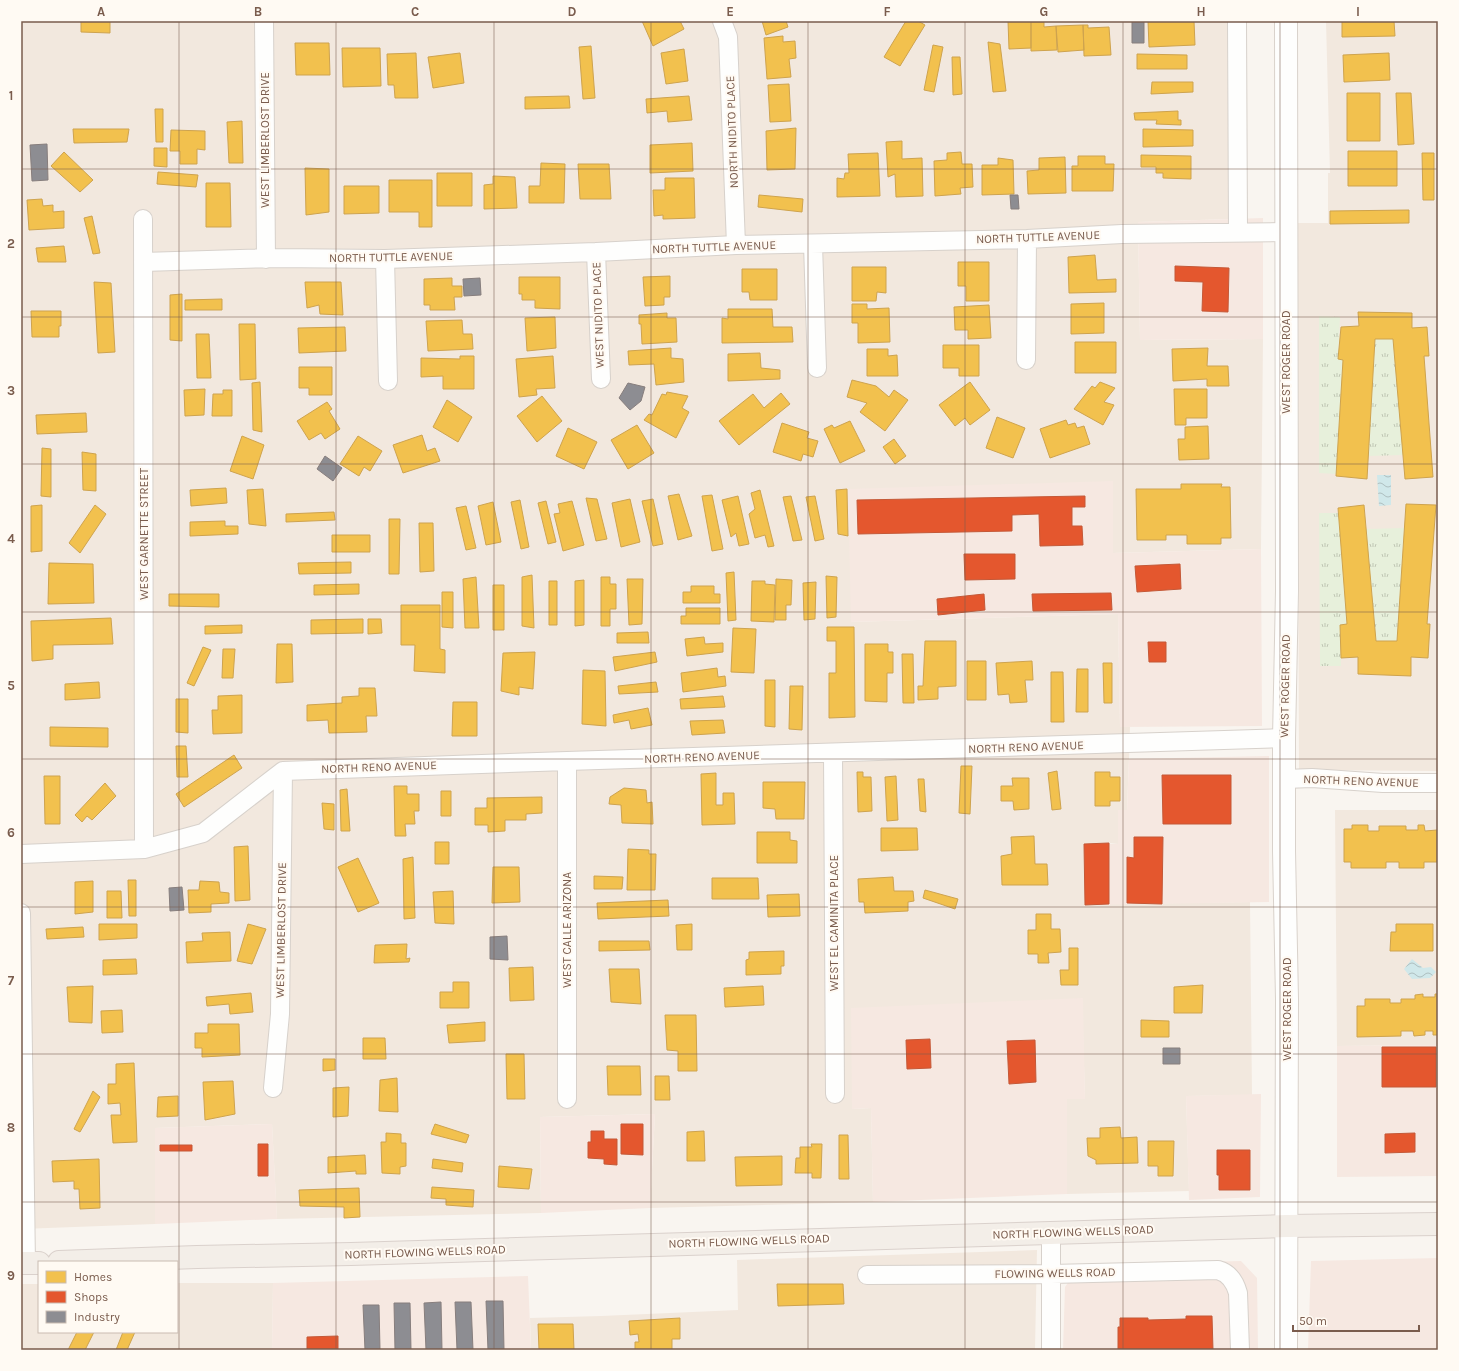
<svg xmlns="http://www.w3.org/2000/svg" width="1459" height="1371" font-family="Karla,sans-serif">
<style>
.residential{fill:#f2e8de}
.commercial{fill:#f6e8e1}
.grass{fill:url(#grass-tufts)}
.water{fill:url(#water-waves)}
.homes{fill:#f2c14e;stroke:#cea34e}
.shops{fill:#e4572e;stroke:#c45837}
.industry{fill:#8d8d92;stroke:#877e7d}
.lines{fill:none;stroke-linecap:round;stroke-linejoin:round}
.street-casing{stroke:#d7d1cb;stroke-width:20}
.secondary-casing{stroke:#d9d2cb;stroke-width:24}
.primary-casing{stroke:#dad1cc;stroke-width:24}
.street{stroke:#fefefd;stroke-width:18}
.secondary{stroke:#fefefd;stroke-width:22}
.primary{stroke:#f3eee8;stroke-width:22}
.grid{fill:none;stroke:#7a5c4d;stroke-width:1;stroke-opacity:0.55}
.labels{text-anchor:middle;stroke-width:4;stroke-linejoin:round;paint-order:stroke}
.street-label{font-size:12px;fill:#7a5c4d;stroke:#fffaf3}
.neatline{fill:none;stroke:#7a5c4d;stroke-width:1.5}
.grid-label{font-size:13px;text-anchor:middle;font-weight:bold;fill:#7a5c4d}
</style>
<defs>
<pattern id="grass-tufts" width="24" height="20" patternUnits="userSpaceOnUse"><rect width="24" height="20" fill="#e7f0db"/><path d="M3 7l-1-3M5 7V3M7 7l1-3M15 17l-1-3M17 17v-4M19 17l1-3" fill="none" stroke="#c0c6b4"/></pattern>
<pattern id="water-waves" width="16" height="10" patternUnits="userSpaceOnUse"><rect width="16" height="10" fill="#d0e8ea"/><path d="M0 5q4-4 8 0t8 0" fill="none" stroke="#aebfc0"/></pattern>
</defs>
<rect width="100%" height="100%" fill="#f9f5f0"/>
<path class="residential" d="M21,21H1227L1229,219L1138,222L1140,340L1263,339L1261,549L1113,553V481L851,622L1118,614L1120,726L1130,727L1129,759L1127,810H1118V844L1109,843V904L1250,902L1252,1095L1186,1096L1189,1191L1067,1194V1099H1085L1082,998L852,1109L871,1108L873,1202L650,1208L655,1114L540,1117L541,1213L277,1219L272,1124L155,1128V1224L21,1229Z
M1326,21H1438V771L1299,770L1297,223H1328V173H1330Z
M1335,810H1438V1045L1337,1046Z
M1037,1250L1035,1350H531L530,1318L601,1316L738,1310L737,1260Z
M177,1283H273L272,1350H21V1284H39V1332H177Z"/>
<path class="commercial" d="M1263,218V339L1140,340L1138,222Z
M1113,481V553L1261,549L1262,726L1120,727L1118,614L851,622L848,489Z
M1269,756V902L1085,905L1084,844H1118V810H1127L1129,759Z
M1083,998L1085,1099H1067V1194L873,1202L871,1108L852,1109L851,1008Z
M1438,1045V1176L1337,1177V1046Z
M1261,1094L1260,1197L1189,1200L1186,1096Z
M655,1114L650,1208L541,1213L540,1117Z
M272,1124L277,1219L155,1224V1128Z
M1438,1258V1350H1308L1311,1261Z
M1241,1261L1257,1278L1258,1350H1063L1065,1287L1080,1265Z
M528,1276L531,1350H272L273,1283Z"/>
<path class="grass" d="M1319,316L1340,317L1338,359L1343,360L1336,474L1319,473Z
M1375,339H1393L1403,455L1368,456Z
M1319,513H1339L1347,624L1340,625L1341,666H1320Z
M1404,528L1397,641H1376L1366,529Z"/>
<path class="water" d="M1377,475H1391V505L1379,506Z
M1412,959L1423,968L1431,967L1436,972L1430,978L1412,979L1404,969Z"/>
<path class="homes" d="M81,21H110V33L81,32Z
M642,21H680L684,29L653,46Z
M762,21H786L788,27L766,35Z
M906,21H918L925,25L900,66L884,57Z
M1008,21H1031V48L1009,49Z
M1148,21H1194L1195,45L1149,47Z
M1342,21H1394L1395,36L1342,37Z
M1031,22H1044V27L1056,26L1057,50L1031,51Z
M1083,25L1084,50L1058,52L1056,26Z
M1083,25H1088V28L1109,27L1111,55L1084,56Z
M783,36V42L795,41L796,58L789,59L791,77L767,79L764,38Z
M988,42L1000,44L1006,91L993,92Z
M295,43H329L330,75H296Z
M933,45L943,47L934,92L924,90Z
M591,46L595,98L583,99L579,47Z
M342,48H380L381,86L343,87Z
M684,49L688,81L666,84L661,53Z
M416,53L418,98H395L394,85H388L387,54Z
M460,53L464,83L433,88L428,57Z
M1389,53L1390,80L1344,82L1343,55Z
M1137,54L1187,55V69H1137Z
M952,57H960L962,94L953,95Z
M1152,82H1193V92L1151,94Z
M789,84L791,121L770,122L768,85Z
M1347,93H1380V141H1347Z
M1396,93H1411L1414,144L1398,145Z
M569,96L570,108L525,109V97Z
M689,96L692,120L668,122L667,111L647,113L646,99Z
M155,109H163V142H156Z
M1178,111V120H1181V125L1156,124L1157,120H1135L1134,113Z
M242,121L243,163H229L227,122Z
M796,128L795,169L767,170L766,131Z
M73,129H129L127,142L74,143Z
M1143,129L1193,130V146L1143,147Z
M171,130L205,131V150L197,149V164H180V151H170Z
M902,141V159L922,158L923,196L896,197L895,174L888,177L886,142Z
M692,143L693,171L650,173V145Z
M154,148H167V167L154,166Z
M1348,151H1397V186H1348Z
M64,152L93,180L80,192L51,166Z
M961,152L962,164H972L973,187L960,188L961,194L935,196L934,161L947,160V153Z
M878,153L880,196L837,197V178L844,179L845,173H849L848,154Z
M1422,153H1434V200H1423Z
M1141,155L1191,156V179L1163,178V173H1156V167H1141Z
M1078,156H1105V164H1114L1113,191H1072V166H1078Z
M1065,157L1066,193L1028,194L1027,171L1039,170V158Z
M998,158L1013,160L1014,194L982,195V165H998Z
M541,163L565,164L564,203H529V186H540Z
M578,164H609L611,199H580Z
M305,168L329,169V212L306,215Z
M158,172L198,175L196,187L157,184Z
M437,173H472V206H437Z
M493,176L515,177L517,208L484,209V185L493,184Z
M665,178H694L695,218L663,219V215L654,216L653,190H665Z
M389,180H432V227H419V212H389Z
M206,183H230L231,227H206Z
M344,186H379V213L344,214Z
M759,195L803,199L802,212L758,207Z
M42,199L43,206L53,205V212L64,211V228L29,230L27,200Z
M1409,210V223L1330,224V211Z
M92,216L100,253L93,254L84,218Z
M64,246L66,262H38L36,248Z
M1095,255L1097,280L1116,279V292L1069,293L1068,257Z
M958,262H989V301H966V286H958Z
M852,267H886V293L877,292L876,301H852Z
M742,269H777V300H750L749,292H742Z
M670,276V297H664V305L645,306L643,277Z
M519,277H560V309L535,308V300H522V294H519Z
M452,278V286H462V297H454L455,310H430V305H424V279Z
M94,282L111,283L115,352L98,353Z
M305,282H341L343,315L320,314L319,305L307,308Z
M182,294V341L170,340V295Z
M222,299V310H185V300Z
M1104,303V333L1071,334V304Z
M852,304H867V309L889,308L890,342L858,343V323H852Z
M989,305L991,338L968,339V330H955L954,307Z
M728,309H772L773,327H792L793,342L722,343V318L728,319Z
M31,311H61V326H59V337H32Z
M1358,312L1412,313V328L1427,327L1429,356H1424L1433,477L1405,479L1393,339H1375L1367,479L1336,476L1343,360L1338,359L1341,327L1359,326Z
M667,313V318H676L677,342L642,344L641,324H639V315Z
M555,317L556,348L527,351L525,318Z
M462,320L463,334H472L473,349L428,351L426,321Z
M239,324H255L256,379L240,380Z
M345,327L346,351L299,353L298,328Z
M196,334H209L211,378H197Z
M1075,342H1116V373H1075Z
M943,345H979V376H959V368H943Z
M671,348V358L683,359L684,382L656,385L654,364L629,365L628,351Z
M1208,348L1207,366H1228L1229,386H1207V379L1173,381L1172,349Z
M867,349H888V356L897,355L898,376H867Z
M760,353L761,368L780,370V379L728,381V354Z
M460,356H474V389H443V376L421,377V358L460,359Z
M553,356L555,388L536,389L537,395L519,397L516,359Z
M299,367H332V395H309V388H299Z
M852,380L876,386L889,397L894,390L908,400L885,431L860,412L867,403L847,397Z
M260,382L262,432L253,430L252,383Z
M970,382L990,410L970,425L965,418L955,426L939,405Z
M1100,382L1115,388L1104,402L1114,405L1103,425L1074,409L1092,386L1095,388Z
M205,389L204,415L185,416L184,390Z
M1174,389H1207V418H1186V425H1175Z
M223,390H232V416H212L213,394H223Z
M667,392L688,396L682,408L689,412L676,438L644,420L649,414L652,415L662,394L666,395Z
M781,393L790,404L739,445L719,421L753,394L764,408Z
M542,396L562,421L537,442L517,416Z
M447,400L472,417L458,442L433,427Z
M327,402L332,409L329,411L340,429L325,439L321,433L309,440L297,421Z
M86,413L87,432L37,434L36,415Z
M997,417L1025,428L1013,458L986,448Z
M1066,420L1068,425L1075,423L1077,428L1084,426L1090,444L1050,458L1040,429Z
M850,421L865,451L840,463L824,429L832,425L834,428Z
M782,423L809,432L807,438L818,441L813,457L803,454L801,461L773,452Z
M637,425L654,453L628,469L611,440Z
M1208,426L1209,459L1179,460L1178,439H1185V427Z
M568,428L597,442L584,469L556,456Z
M422,435L427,451L435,448L440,461L403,473L393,445Z
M242,436L264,445L253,479L230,471Z
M358,436L382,451L370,471L364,467L359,476L340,464Z
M894,439L906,456L895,464L883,447Z
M42,448L51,449V497L41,496Z
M82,452L96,454V491L83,490Z
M1181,484H1222L1221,487H1230L1231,538H1221V544H1187V535H1166V540H1137L1136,489H1181Z
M226,488L227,503L191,506L190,490Z
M263,489L266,526L249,524L247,490Z
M847,489L848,536L838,534L836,490Z
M760,490L774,546L768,547L765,535L755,538L749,514L755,509L751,493Z
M679,494L692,536L678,540L668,496Z
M712,495L723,549L712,551L702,496Z
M738,496L749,544L739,546L736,533L731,537L722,500Z
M791,496L802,540L793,541L783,497Z
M815,496L824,539L815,541L806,497Z
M586,498L597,499L607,539L596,541Z
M630,499L640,542L621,547L612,503Z
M653,499L663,544L653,546L642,501Z
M520,500L529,547L521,549L511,502Z
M546,501L556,542L548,544L538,503Z
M572,501L584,545L563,551L554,514L560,513L558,504Z
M493,502L501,542L486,545L478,506Z
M1406,504L1436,505L1427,624H1430L1428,658L1411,657V676L1358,674V657L1341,658L1340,625L1347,624L1338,508L1364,505L1376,641H1397Z
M42,505V551L31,552V506Z
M95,505L106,514L80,553L69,543Z
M466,506L476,548L466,550L456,508Z
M334,512L335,520L286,522V514Z
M389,519H400L399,574H389Z
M225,521V526H238V534L190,536V522Z
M419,523H433L434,571L420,572Z
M332,535H370V552H332Z
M351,562V573L299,574L298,563Z
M49,563L93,564L94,603L48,604Z
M734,572L736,620L728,621L726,573Z
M532,575L534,628L522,626V577Z
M826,576L837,577L836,617L827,618Z
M476,577L479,628H465L463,579Z
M601,577H610V584H616V609H610V626H601Z
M627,579H643L642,624L629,625Z
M776,579L792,580L791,605H786V620H775Z
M584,580V625L575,626V581Z
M549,581H557V625H549Z
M752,581H765V584L775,585L774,622L751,621Z
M816,582L815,619L804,620L803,583Z
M359,584V594L314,595V585Z
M493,585H504V630H493Z
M691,586H714V594H720V603H683V592H691Z
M442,592H453V628L442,627Z
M169,594H219V607L169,606Z
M401,605H440V649L445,650V673L414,671L415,645H401Z
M686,608H720V624H681V616H686Z
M111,618L113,644L53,645V659L32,661L31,621Z
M363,619V633L311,634V620Z
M368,619H381L382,633L368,634Z
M242,625V633L205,634V626Z
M827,627H854L855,717L829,718V673H836V641H827Z
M733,628L756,629L754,673L731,672Z
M648,632L649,643H617V633Z
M704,637L705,644L723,643V652L687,656L685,639Z
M925,641H956V686L938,687V699L918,700V686H923Z
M277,644H292L293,682L276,683Z
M865,644H888V652H893V673H887V702L865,701Z
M203,647L211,650L194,686L187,683Z
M223,649H235L233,678H222Z
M535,652L533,689L519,687V695L501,691L503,653Z
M655,652L657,662L615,671L613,657Z
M902,654H913L914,703H903Z
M967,661H986V700H967Z
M1032,661L1033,680H1025L1027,702L1010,703L1009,694L998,695L996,663Z
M1103,663H1112V703H1104Z
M717,668L718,677L725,676L726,686L683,692L681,673Z
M1077,669H1088V712H1076Z
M583,670L605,671L606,726L582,724Z
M1051,672H1063L1064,722H1051Z
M765,680H775V727L765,726Z
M99,682L100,698L65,700V684Z
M656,682L658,692L619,694L618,686Z
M790,686H803L802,730L789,729Z
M359,688H375L377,716H366L367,732L329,733L328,720L307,721V705L342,703V697L359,696Z
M242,695V733L213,734L212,710H218V696Z
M723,696L725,707L681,709L680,699Z
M176,699H188V733L176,732Z
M453,702H477V736H452Z
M648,708L652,725L631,729L629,720L614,723L613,715Z
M723,720L725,733L692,735L690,721Z
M50,727L108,728V747L50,746Z
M176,746H186L188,777H177Z
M234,755L242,768L184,807L176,794Z
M961,766H972L970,814L959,813Z
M1057,771L1061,809L1052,810L1048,773Z
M857,772H863V777H871L872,811L858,812Z
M1095,772H1110V777H1120V801H1110V806H1095Z
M716,773V805H723V793H734L735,824L702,825L701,774Z
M44,776H60V824H45Z
M896,776L898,820L887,821L885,777Z
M1012,778H1029V809L1014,810L1013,801H1001V786H1013Z
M918,779H924L926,812L920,811Z
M763,782H805L804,819H776L775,809L763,808Z
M105,783L116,796L92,820L87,816L82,822L75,815Z
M394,786H407V794H419V811H414L415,824H405L406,836H395Z
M624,788L646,790L647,803L652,802L653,824L622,823L621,805L609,804L610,797Z
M347,789L350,831H341L340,790Z
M441,791H451V816H441Z
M542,797V813L526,814V820H505V831L488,832V825H475V808H487V798Z
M322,803L334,804V830L324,829Z
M1352,825H1368V831H1379V826H1406V830H1418V825H1424L1425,831L1437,830V862H1424V868H1399V862H1386V868H1351V862H1344V829H1352Z
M881,828H917L918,850L881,851Z
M757,832H790V840L797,841V863H757Z
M1034,836L1035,864H1047L1048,885H1002L1001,856L1012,854L1011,837Z
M435,842H449V864H435Z
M248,846L250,900L235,901L234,847Z
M628,849L649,850V854H656L655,890H627Z
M413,857L415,918L404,919L403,859Z
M358,858L379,903L358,912L338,867Z
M493,867H519L520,902L492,903Z
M594,876L623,877L622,889H594Z
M893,877L894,891H913L914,901L908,902V911L865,913L864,902H859L858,879Z
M712,878H758L759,899H712Z
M128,880H136V916H129Z
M93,881V912L75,914V882Z
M200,881L219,882L220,892L229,893V903L211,904V912L189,913L188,890H199Z
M925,890L958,899L955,909L923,898Z
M107,891H121L122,918H107Z
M453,891L454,924L435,923L433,892Z
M799,894L800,916L768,917L767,895Z
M668,900L669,916L598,919L597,903Z
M1036,914H1051V929H1060L1061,952L1048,953L1049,963H1038V954H1028V930H1036Z
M99,924H137V938L99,940Z
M248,924L266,929L252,964L237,961Z
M692,924V950H677L676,925Z
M1396,924H1433V951H1390L1391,932H1396Z
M83,927L84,937L47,939L46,929Z
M230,932L231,961L187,963L186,942L203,941L202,933Z
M599,941H649L650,950L599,951Z
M407,944L406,959L410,958L409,962L374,963L375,945Z
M1069,948H1078V985H1061L1060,970H1069Z
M784,951V966H781V974L746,975V960L749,959V952Z
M136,959L137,974L103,975V960Z
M533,967L534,1000L510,1001L509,968Z
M609,969H639L641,1004L611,1002Z
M453,982H469V1008H440V992H453Z
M1203,985L1202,1013H1174V987Z
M93,986L92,1023L69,1022L67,987Z
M763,986L764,1005L725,1007L724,988Z
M251,993L253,1012L230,1014L229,1004L207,1006L206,997Z
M1423,994V997H1435V994H1438V1035H1433V1031H1425V1035L1414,1036L1413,1031H1401V1036L1357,1037V1006H1365V999H1390V1003H1401V999H1415V995Z
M122,1010L123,1032L102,1033L101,1011Z
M665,1015H696L697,1071H678V1051L667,1050Z
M1141,1020L1169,1021V1037H1141Z
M485,1022V1041L449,1043L447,1025Z
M208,1024H239L240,1055L202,1057V1048H195V1033H208Z
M363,1038H385L386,1059H363Z
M506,1054H524L525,1099H507Z
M323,1059H335V1070L323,1071Z
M134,1063L137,1142L113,1143L111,1115H121L120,1103L108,1104V1084H116V1064Z
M607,1066H640L641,1095H608Z
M655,1076H669L670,1100H655Z
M397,1078L398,1112L379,1111L380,1080Z
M233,1081L235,1114L205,1120L203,1082Z
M349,1087L348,1116L333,1117V1088Z
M93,1091L100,1097L80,1132L74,1129Z
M178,1096V1116L157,1117L158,1097Z
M435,1124L469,1135L466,1143L431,1134Z
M1120,1127L1121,1138L1137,1137L1138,1163L1096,1164V1160L1088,1156L1087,1138H1100V1128Z
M704,1131L705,1161H687V1132Z
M386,1133L401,1134V1143H406V1166L400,1167V1174L382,1173L381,1142H386Z
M839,1135H848L849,1179H839Z
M1148,1141H1174L1173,1176H1158V1166H1148Z
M811,1144H822L821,1178H812V1173H795L796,1158H800V1147H812Z
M365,1155L366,1174H356V1171L328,1173V1157Z
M782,1156V1185L736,1186L735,1157Z
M99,1159L100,1208L80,1209L79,1189H74V1181L53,1182L52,1161Z
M433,1159L463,1163L462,1172L432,1168Z
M499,1166L532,1169L529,1189L498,1187Z
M432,1187L474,1190L473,1207L446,1205V1199L431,1198Z
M359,1188L360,1217L344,1218V1207L300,1206L299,1190Z
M777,1284H843L844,1304L778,1306Z
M680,1318V1339H672V1350H635V1342H639L638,1334L630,1335L629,1321Z
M538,1324H573L574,1350H539Z
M77,1332H94L85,1350H68Z
M123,1332H135L127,1350H116Z"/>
<path class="shops" d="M1175,266L1229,268L1228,312L1202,311L1203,282L1175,281Z
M1085,496V507H1072V526H1082L1083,545L1040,546L1039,514L1012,515V531L858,534L857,500Z
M964,554H1015V579L965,580Z
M1180,564L1181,589L1137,592L1135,566Z
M1111,593L1112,610L1033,611L1032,594Z
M984,594L985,610L938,615L937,599Z
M1148,642H1166V662H1149Z
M1162,775H1231V824H1163Z
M1134,837H1163L1162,904L1127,903V857L1134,858Z
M1109,843V904L1085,905L1084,844Z
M930,1039L931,1068L907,1069L906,1040Z
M1035,1040L1036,1082L1009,1084L1007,1041Z
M1382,1047H1436V1087H1382Z
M621,1124H643V1155L621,1154Z
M591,1131H604V1139H617V1165L604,1164V1159L588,1158V1142H591Z
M1415,1133V1152L1385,1153V1134Z
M258,1144H268V1176H258Z
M160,1145H192V1151H160Z
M1217,1150H1250V1190H1219V1175H1217Z
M1186,1316H1212L1213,1350H1118V1327H1120V1318H1148V1320L1186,1319Z
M338,1336V1350H307V1337Z"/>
<path class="industry" d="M1132,21H1144V43H1132Z
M47,144L48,180L32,181L30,145Z
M1010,195H1018L1019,209H1011Z
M480,278L481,295L464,296L463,279Z
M628,383L645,387L641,401L630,410L619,398Z
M325,456L342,468L333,481L317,469Z
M182,887L184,910L170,911L169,888Z
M507,936L508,960L490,959V937Z
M1163,1048H1180V1064H1163Z
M486,1301H503L504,1350H488Z
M441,1302L442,1350H426L424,1303Z
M455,1302H471L473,1350H457Z
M394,1303H410L411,1350H395Z
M363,1305H379L380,1350H365Z"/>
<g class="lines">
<g class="street-casing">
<path id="street" d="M264,21L266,259
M722,21L728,37L736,245
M1237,21L1238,232
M143,219L144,849
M813,244L817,368
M596,252L601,379
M385,259L388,381
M143,262L274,258L385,259L596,252L736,245L1027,239L1122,234L1285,232
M1026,360L1027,239
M833,753L835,1094
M1285,779L1312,778L1383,783H1438
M21,854L144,849L203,833L283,771L567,761L1284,738
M21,913L26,1263
M273,1088L280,1014L283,771
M567,1099V761
M867,1275L1051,1274L1218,1270C1229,1273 1235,1282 1238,1293L1240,1350
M1051,1350V1233"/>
</g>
<g class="secondary-casing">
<path id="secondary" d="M1286,21L1287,591L1284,738V851L1287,999L1286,1350"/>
</g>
<g class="primary-casing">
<path id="primary" d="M59,1262L197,1257L351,1254L1287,1226L1438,1224
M21,1263H39"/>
</g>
<use href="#street" class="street"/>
<use href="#secondary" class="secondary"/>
<use href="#primary" class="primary"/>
</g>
<path class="grid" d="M179,21V1350M336,21V1350M494,21V1350M651,21V1350M808,21V1350M965,21V1350M1123,21V1350M1280,21V1350M21,169H1438M21,317H1438M21,464H1438M21,612H1438M21,759H1438M21,907H1438M21,1054H1438M21,1202H1438"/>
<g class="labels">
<g class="street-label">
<text transform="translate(732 132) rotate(-92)" y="4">NORTH NIDITO PLACE</text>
<text transform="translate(265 140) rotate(-90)" y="4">WEST LIMBERLOST DRIVE</text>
<text transform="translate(1038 237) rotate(-2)" y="4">NORTH TUTTLE AVENUE</text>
<text transform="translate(714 247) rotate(-2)" y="4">NORTH TUTTLE AVENUE</text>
<text transform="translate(391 257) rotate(-1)" y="4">NORTH TUTTLE AVENUE</text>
<text transform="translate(598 315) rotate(-92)" y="4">WEST NIDITO PLACE</text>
<text transform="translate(1286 362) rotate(-90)" y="4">WEST ROGER ROAD</text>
<text transform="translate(144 534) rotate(-90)" y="4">WEST GARNETTE STREET</text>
<text transform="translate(1285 686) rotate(-89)" y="4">WEST ROGER ROAD</text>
<text transform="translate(1026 747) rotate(-2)" y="4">NORTH RENO AVENUE</text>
<text transform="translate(702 757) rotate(-2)" y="4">NORTH RENO AVENUE</text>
<text transform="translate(379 767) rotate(-2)" y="4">NORTH RENO AVENUE</text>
<text transform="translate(1361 781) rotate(2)" y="4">NORTH RENO AVENUE</text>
<text transform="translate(834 923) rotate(-90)" y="4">WEST EL CAMINITA PLACE</text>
<text transform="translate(281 930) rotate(-89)" y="4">WEST LIMBERLOST DRIVE</text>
<text transform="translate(567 930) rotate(-90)" y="4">WEST CALLE ARIZONA</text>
<text transform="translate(1287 1009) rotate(-90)" y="4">WEST ROGER ROAD</text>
<text transform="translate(1073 1232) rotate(-2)" y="4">NORTH FLOWING WELLS ROAD</text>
<text transform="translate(749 1241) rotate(-2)" y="4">NORTH FLOWING WELLS ROAD</text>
<text transform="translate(425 1252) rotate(-2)" y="4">NORTH FLOWING WELLS ROAD</text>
<text transform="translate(1055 1273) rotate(-1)" y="4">FLOWING WELLS ROAD</text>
</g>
</g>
<rect width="1459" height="1371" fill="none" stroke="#fffaf3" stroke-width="44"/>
<rect x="38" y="1261" width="140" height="72" fill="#fffaf3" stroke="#cabbb1"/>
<rect x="46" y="1271" width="20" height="12" fill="#f2c14e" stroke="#cabbb1"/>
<text x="74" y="1281" font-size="12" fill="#7a5c4d">Homes</text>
<rect x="46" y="1291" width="20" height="12" fill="#e4572e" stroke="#cabbb1"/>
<text x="74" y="1301" font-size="12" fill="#7a5c4d">Shops</text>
<rect x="46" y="1311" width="20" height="12" fill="#8d8d92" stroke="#cabbb1"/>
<text x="74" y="1321" font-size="12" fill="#7a5c4d">Industry</text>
<path d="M1293 1325v6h126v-6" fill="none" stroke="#7a5c4d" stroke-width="2"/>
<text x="1299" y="1325" font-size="12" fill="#7a5c4d" stroke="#fffaf3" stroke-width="3" paint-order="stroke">50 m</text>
<rect x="22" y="22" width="1415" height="1327" class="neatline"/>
<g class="grid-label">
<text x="101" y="16">A</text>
<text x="258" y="16">B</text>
<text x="415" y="16">C</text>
<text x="572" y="16">D</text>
<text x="730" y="16">E</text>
<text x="887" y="16">F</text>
<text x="1044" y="16">G</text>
<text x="1201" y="16">H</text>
<text x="1358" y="16">I</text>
<text x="11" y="100">1</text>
<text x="11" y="248">2</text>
<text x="11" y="395">3</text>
<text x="11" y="543">4</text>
<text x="11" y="690">5</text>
<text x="11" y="837">6</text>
<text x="11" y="985">7</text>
<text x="11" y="1132">8</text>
<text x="11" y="1280">9</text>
</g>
</svg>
